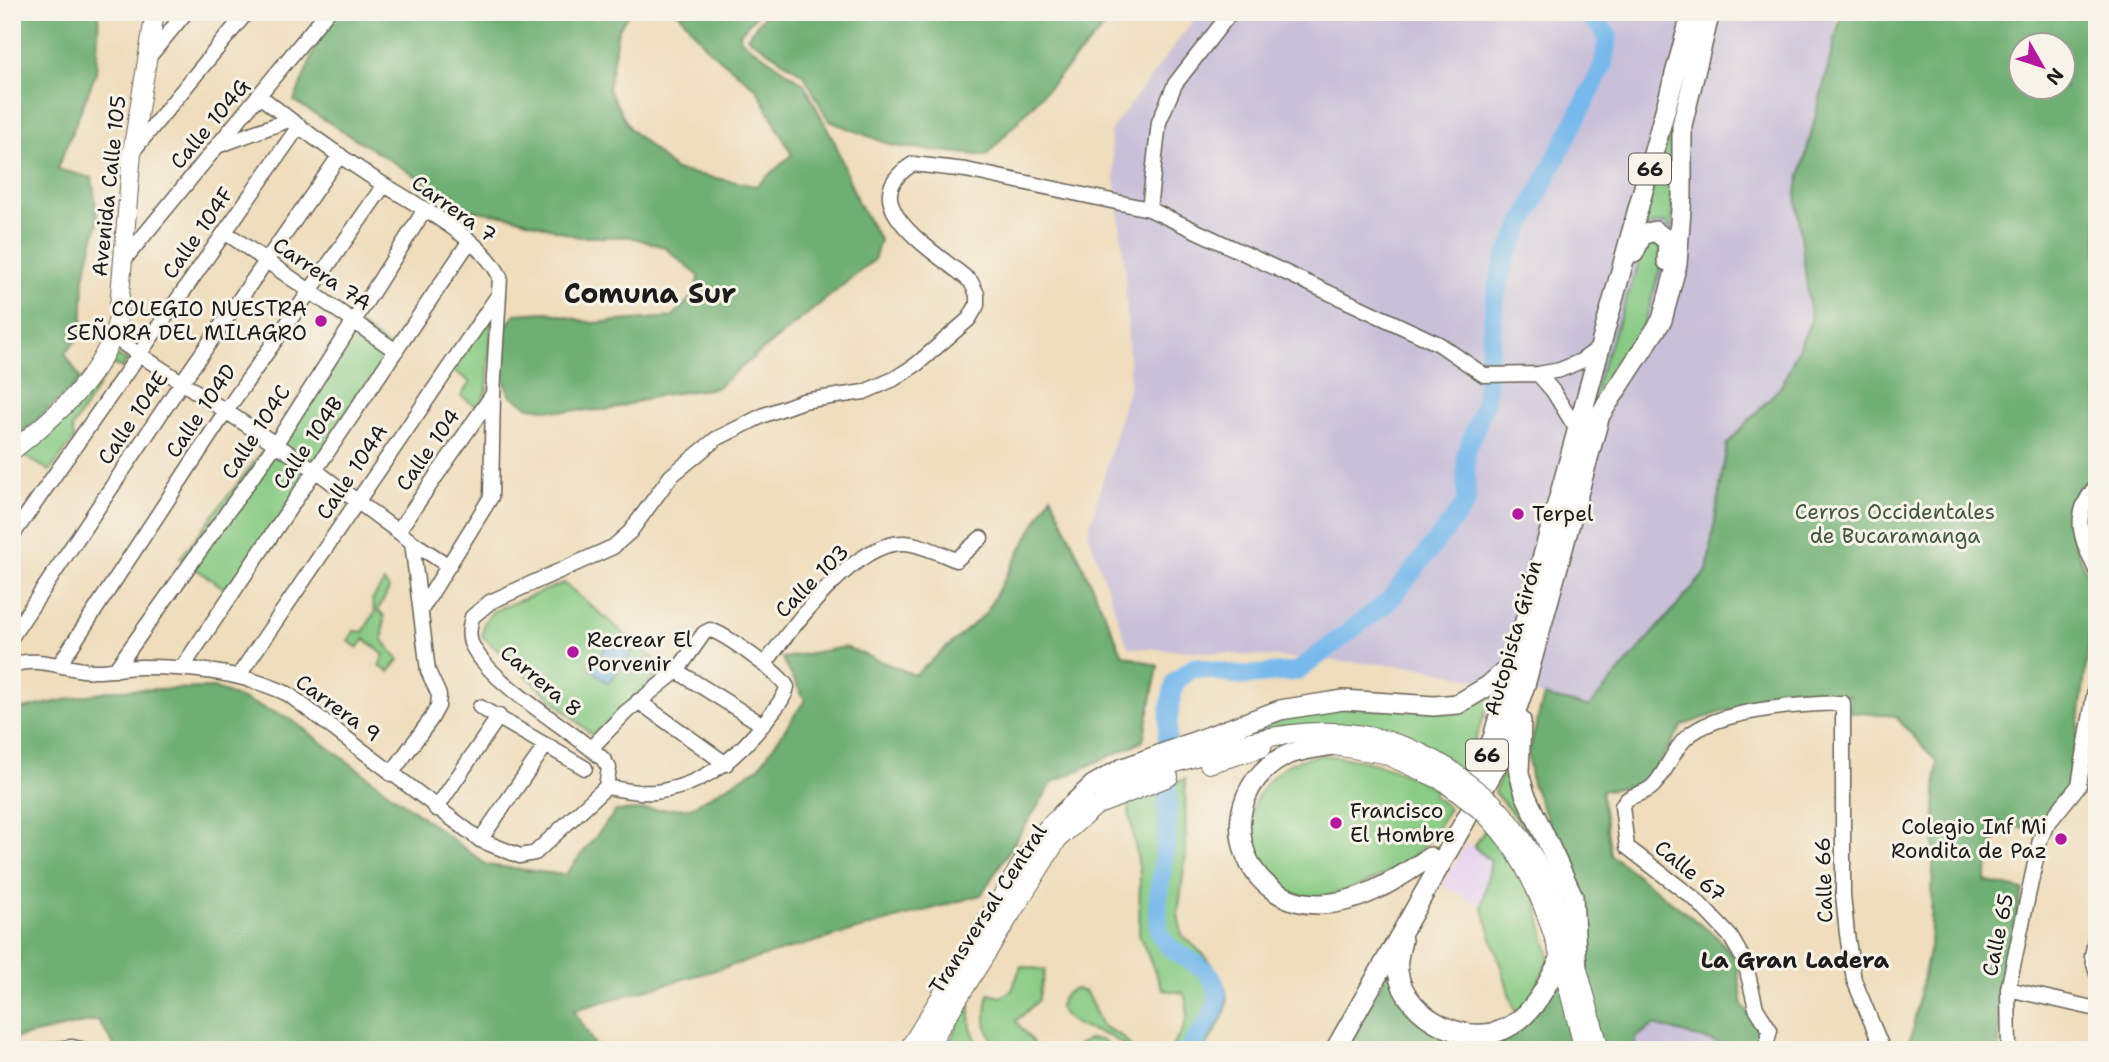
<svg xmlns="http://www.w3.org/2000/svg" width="2109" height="1062" font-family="'Shantell Sans',sans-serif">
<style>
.built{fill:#e7d2ef}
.industrial{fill:#c8bfd8}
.green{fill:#88cb84;stroke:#527450;stroke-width:2}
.forest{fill:#6eaf72;stroke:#456647;stroke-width:2;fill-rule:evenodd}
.water{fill:#77b9ec;stroke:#4a6a84;stroke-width:2}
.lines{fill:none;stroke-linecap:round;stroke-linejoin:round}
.river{stroke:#77b9ec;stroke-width:19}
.minor-casing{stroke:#666054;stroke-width:17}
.major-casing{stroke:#666054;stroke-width:20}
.highway-casing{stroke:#666054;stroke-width:22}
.minor{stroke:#fff;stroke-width:14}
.major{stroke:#fff;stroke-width:18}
.highway{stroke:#fff;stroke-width:19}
.major-bridge-casing{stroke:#666054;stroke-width:20;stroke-linecap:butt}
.major-bridge{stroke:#fff;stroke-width:18}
.poi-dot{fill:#b5179e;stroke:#f7f3e8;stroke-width:2.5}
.labels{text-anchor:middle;stroke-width:6;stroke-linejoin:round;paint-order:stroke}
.shield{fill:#f7f3e8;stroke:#5e5c59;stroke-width:2}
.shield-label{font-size:19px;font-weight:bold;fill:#1c1c1c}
.street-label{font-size:21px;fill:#1c1c1c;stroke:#f7f3e8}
.poi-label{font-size:21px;fill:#1c1c1c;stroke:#f7f3e8;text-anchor:start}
.park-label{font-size:21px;fill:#425940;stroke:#f7f3e8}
.neighbourhood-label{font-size:23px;font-weight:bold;fill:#1c1c1c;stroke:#f7f3e8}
.district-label{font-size:28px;font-weight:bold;fill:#1c1c1c;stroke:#f7f3e8}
</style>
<rect width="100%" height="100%" fill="#f7f3e8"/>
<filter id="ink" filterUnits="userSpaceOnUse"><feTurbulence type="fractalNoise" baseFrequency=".0143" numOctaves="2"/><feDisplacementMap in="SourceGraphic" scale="14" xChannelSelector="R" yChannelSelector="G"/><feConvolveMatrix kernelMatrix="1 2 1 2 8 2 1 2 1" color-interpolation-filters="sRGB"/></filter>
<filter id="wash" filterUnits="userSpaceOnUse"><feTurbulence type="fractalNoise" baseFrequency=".00686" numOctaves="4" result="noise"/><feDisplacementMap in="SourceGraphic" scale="28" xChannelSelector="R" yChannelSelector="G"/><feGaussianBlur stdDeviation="1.57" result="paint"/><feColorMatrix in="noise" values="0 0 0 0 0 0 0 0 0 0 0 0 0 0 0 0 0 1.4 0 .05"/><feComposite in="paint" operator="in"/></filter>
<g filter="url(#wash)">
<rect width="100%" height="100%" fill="#efddbb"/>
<path class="built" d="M1467,843L1491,860L1482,906L1442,885Z"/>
<path class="industrial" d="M1200,12H1837L1811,321L1782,385L1727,444L1707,571L1589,707L1422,667L1128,647L1088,533L1130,382L1125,269L1110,131Z
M1654,1025L1743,1050H1637L1634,1039Z"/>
<path class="green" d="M1670,132L1673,231L1665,223L1654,224L1641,231Z
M1655,239L1664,255L1639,342L1571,485L1599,376L1647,241Z
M493,299L487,390L478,407L461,396L470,382L449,367Z
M352,319L395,352L231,593L180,558L271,440Z
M115,356L127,360L122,368L113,364L107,372L72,428L74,439L50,471L21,454L82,402Z
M384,582L389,589L378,610L384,616L383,640L399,660L389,672L379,666L384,655L365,639L358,648L348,641L354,631L363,632L375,612L372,600Z
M564,583L665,668L593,736L482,636L484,623L493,611Z
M1494,691L1463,770L1312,725L1281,726L1188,753L1306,709Z
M1320,755C1370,760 1391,765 1436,789L1433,796L1449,808C1440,823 1432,839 1419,851C1394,874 1330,905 1296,894C1284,890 1271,877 1263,867C1235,831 1253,786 1289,764C1298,759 1310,758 1320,755Z
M1509,761L1514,787L1557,875L1527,831L1494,792Z
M1185,779L1186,855L1178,914L1182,935C1201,952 1229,974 1227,1004C1225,1018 1211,1037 1204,1050H1169C1183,1032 1194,1015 1183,993L1163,990L1139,935L1140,873L1127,800Z
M1486,828L1535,897L1550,958L1527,1004L1515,1012L1482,906L1491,861L1474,847Z
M1021,966L1045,970L1038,1001L1016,1021L1039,1050C995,1050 978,1041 989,994L1001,997L1012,990Z
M1076,989L1086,992L1102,1026L1123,1037L1133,1050H1127C1109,1026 1073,1036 1060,1008C1061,998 1066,991 1076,989Z
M969,1001L971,1027L980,1050H946Z
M1088,1039L1101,1040L1115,1050H1071Z"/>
<path class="forest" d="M12,12H99L96,73L57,169L92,178L98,222L84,277L82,334L65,353L81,380L12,442Z
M330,12H630L618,30L608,89L630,129L675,170L756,186L792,155L757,89L708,49L678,12H759L740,33L741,40L804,84L835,143L858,203L880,240L874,260L716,388L661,395L608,410L561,411L530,407L510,395L500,370L501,333L515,314L548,312L592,323L672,317L692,297L699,276L664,247L631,237H578L514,217L471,210L294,101Z
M767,12H1118L986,156L894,146L829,121L804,75L747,37Z
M1842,12H2097V474L2078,493L2071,535L2095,593L2071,786L2036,831L1999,823L1985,881L2023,890L1999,991V1050H1908L1930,946L1937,762L1895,716L1849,712L1850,695L1767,697L1683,725L1645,784L1601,791L1611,855L1717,937L1736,958L1743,1006L1761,1030L1755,1050H1743L1654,1025L1634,1039L1637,1050H1347L1388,970L1400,999L1482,1041L1554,987L1589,969L1581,895L1532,784L1528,755L1544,696L1589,707L1707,571L1727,444L1782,385L1811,321L1796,193ZM2022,46H2064V88H2022Z
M1051,495L1123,655L1158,666L1143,741L1053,782L981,895L574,1010L598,1050H117L98,1020L12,1039V711L112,690L214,688L289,718L487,865L565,875L616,811L690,808L759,767L805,700L782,658L845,647L915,675L985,614Z"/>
<path class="water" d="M614,638L633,653L608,683L590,668Z"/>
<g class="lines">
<path class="river" d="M1188,1050C1199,1035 1219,1013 1217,993C1213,959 1170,961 1160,933C1153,911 1165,857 1167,831C1169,781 1162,730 1175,682L1194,667L1242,676L1298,671L1389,601L1466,504V453L1485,403L1495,298L1504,261L1603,66L1608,36L1587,12"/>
</g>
</g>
<g filter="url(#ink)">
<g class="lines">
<g class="minor-casing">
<path id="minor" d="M148,58L186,12
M261,97C296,125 332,151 370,176C407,200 482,237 500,277L493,394L491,497L421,610
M220,145L289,120
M132,152L247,12
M1149,209L1159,122L1175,84L1231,12
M225,232L396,351
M123,261L327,12
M113,337L315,470L412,542L428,671L439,695L438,706L431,719L391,774
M1538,374L1553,391L1577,430
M2097,486C2069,515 2082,541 2097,572
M398,531L493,394
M12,536L299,126
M412,542L449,566
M12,636L182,382L340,155
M12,665C39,656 64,669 92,671C108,672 124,667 140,667C192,667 241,672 288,694L480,840L520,856L535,853L606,787
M59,665L226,411L384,185
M764,665C791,629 854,541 904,543C921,544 941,554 956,560L981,538
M182,668L469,242
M115,670L275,445L424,211
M677,671L763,725
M239,675L499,294
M638,701L726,764
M480,707L585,768
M591,748L626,712L677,671L704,633L710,630C724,633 782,675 787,687C785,698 777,706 770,715C742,754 705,786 655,792C640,794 621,789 606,787
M606,787L609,768L603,759C568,726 490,685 471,643C468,634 470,626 472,617L490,602L613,547L630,532L671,476L716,439L764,415L803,401L864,392L894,379L917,364L969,319L977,305V294L971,282C943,256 846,204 913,164L966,170L1149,209L1439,344L1484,375L1538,374L1560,370L1581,361L1599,348
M436,809L499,716
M480,840L546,745
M2097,931L2092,956L2097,974
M2008,989L2097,1009
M50,1050L72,1047L85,1050
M1765,1050L1770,1030L1756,1008L1745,962L1730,936L1696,900L1627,847L1622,806C1628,793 1643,796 1653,786C1667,772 1672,751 1686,738C1716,709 1804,704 1843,703V895L1847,934L1854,980L1883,1050
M2009,1050L2008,989L2040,840L2046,826L2079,785L2097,677"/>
</g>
<g class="major-casing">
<path id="major" d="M12,451C56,416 104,376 118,319L132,152L155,12
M1322,744L1384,754L1443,781
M1209,764L1262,748
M1099,789C1127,776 1157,769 1186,760C1279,729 1362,713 1450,769
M1492,802C1559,869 1575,962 1600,1050
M1484,813C1547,875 1562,968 1584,1050
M908,1050L1030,850L1048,827L1072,805
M926,1050L1058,839L1096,806L1169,777"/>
</g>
<g class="highway-casing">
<path id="highway" d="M1634,253L1642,235L1655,231L1668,241L1667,261
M1521,721L1519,773L1525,794L1573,896L1577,970
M1335,745C1318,748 1299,749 1283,757C1210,796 1237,904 1319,904C1360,904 1397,879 1430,857
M1465,797L1493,738L1692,12
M1062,814L1093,785L1121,769L1280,710L1343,700L1434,706L1458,704L1488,686L1513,664
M1402,940C1400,950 1396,961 1398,972C1405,1019 1472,1051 1512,1025C1536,1010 1547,985 1559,961
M1335,1050L1498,763L1525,685L1600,415L1662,320L1677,264L1682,196V125L1710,12"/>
</g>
<use href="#minor" class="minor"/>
<use href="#major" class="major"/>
<use href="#highway" class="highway"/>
<g class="major-bridge-casing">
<path id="major-bridge" d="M1450,769L1492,802
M1443,781L1484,813"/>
</g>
<use href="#major-bridge" class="major-bridge"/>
</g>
</g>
<g class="poi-dot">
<circle cx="321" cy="321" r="7"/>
<circle cx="1518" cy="514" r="7"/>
<circle cx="573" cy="652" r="7"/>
<circle cx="1336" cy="823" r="7"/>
<circle cx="2061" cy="839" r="7"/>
</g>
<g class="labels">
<g class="shield">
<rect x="1629" y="153.5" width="42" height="31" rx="5"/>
<rect x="1466" y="739.5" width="42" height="31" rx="5"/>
</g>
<g class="shield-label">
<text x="1650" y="176">66</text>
<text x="1487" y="762">66</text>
</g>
<g class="street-label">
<text transform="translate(210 124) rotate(-50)" y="7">Calle 104G</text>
<text transform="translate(109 186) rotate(-84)" y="7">Avenida Calle 105</text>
<text transform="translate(454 209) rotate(36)" y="7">Carrera 7</text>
<text transform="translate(198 233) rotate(-55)" y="7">Calle 104F</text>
<text transform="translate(322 274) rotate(34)" y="7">Carrera 7A</text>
<text transform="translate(201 411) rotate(-56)" y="7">Calle 104D</text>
<text transform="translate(133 418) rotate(-56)" y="7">Calle 104E</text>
<text transform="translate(256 432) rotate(-57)" y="7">Calle 104C</text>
<text transform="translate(308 443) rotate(-56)" y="7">Calle 104B</text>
<text transform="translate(428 450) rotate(-55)" y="7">Calle 104</text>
<text transform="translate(352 472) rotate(-56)" y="7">Calle 104A</text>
<text transform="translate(812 581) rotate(-45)" y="7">Calle 103</text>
<text transform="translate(1513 638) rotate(-74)" y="7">Autopista Girón</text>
<text transform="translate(541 681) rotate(40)" y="7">Carrera 8</text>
<text transform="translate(338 708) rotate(36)" y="7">Carrera 9</text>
<text transform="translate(1690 871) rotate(39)" y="7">Calle 67</text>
<text transform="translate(1824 880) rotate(-92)" y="7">Calle 66</text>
<text transform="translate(988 909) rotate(-57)" y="7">Transversal Central</text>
<text transform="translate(1998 935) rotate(-78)" y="7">Calle 65</text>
</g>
<g class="poi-label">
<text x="307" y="316" text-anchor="end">COLEGIO NUESTRA<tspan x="307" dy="24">SEÑORA DEL MILAGRO</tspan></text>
<text x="1532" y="521">Terpel</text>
<text x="587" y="647">Recrear El<tspan x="587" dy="24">Porvenir</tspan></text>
<text x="1350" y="818">Francisco<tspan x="1350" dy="24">El Hombre</tspan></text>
<text x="2047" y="834" text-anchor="end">Colegio Inf Mi<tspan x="2047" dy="24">Rondita de Paz</tspan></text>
</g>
<g class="park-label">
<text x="1895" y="519">Cerros Occidentales<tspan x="1895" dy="24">de Bucaramanga</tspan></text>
</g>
<g class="neighbourhood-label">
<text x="1795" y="968">La Gran Ladera</text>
</g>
<g class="district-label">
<text x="650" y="303">Comuna Sur</text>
</g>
</g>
<rect width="2109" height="1062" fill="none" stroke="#f7f3e8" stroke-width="42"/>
<g transform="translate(2042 66) rotate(129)"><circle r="33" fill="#f7f3e8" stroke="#9f9d96" stroke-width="2"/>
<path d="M0-5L12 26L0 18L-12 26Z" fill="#b5179e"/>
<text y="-10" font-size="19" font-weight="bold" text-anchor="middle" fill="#1c1c1c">N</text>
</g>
</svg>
